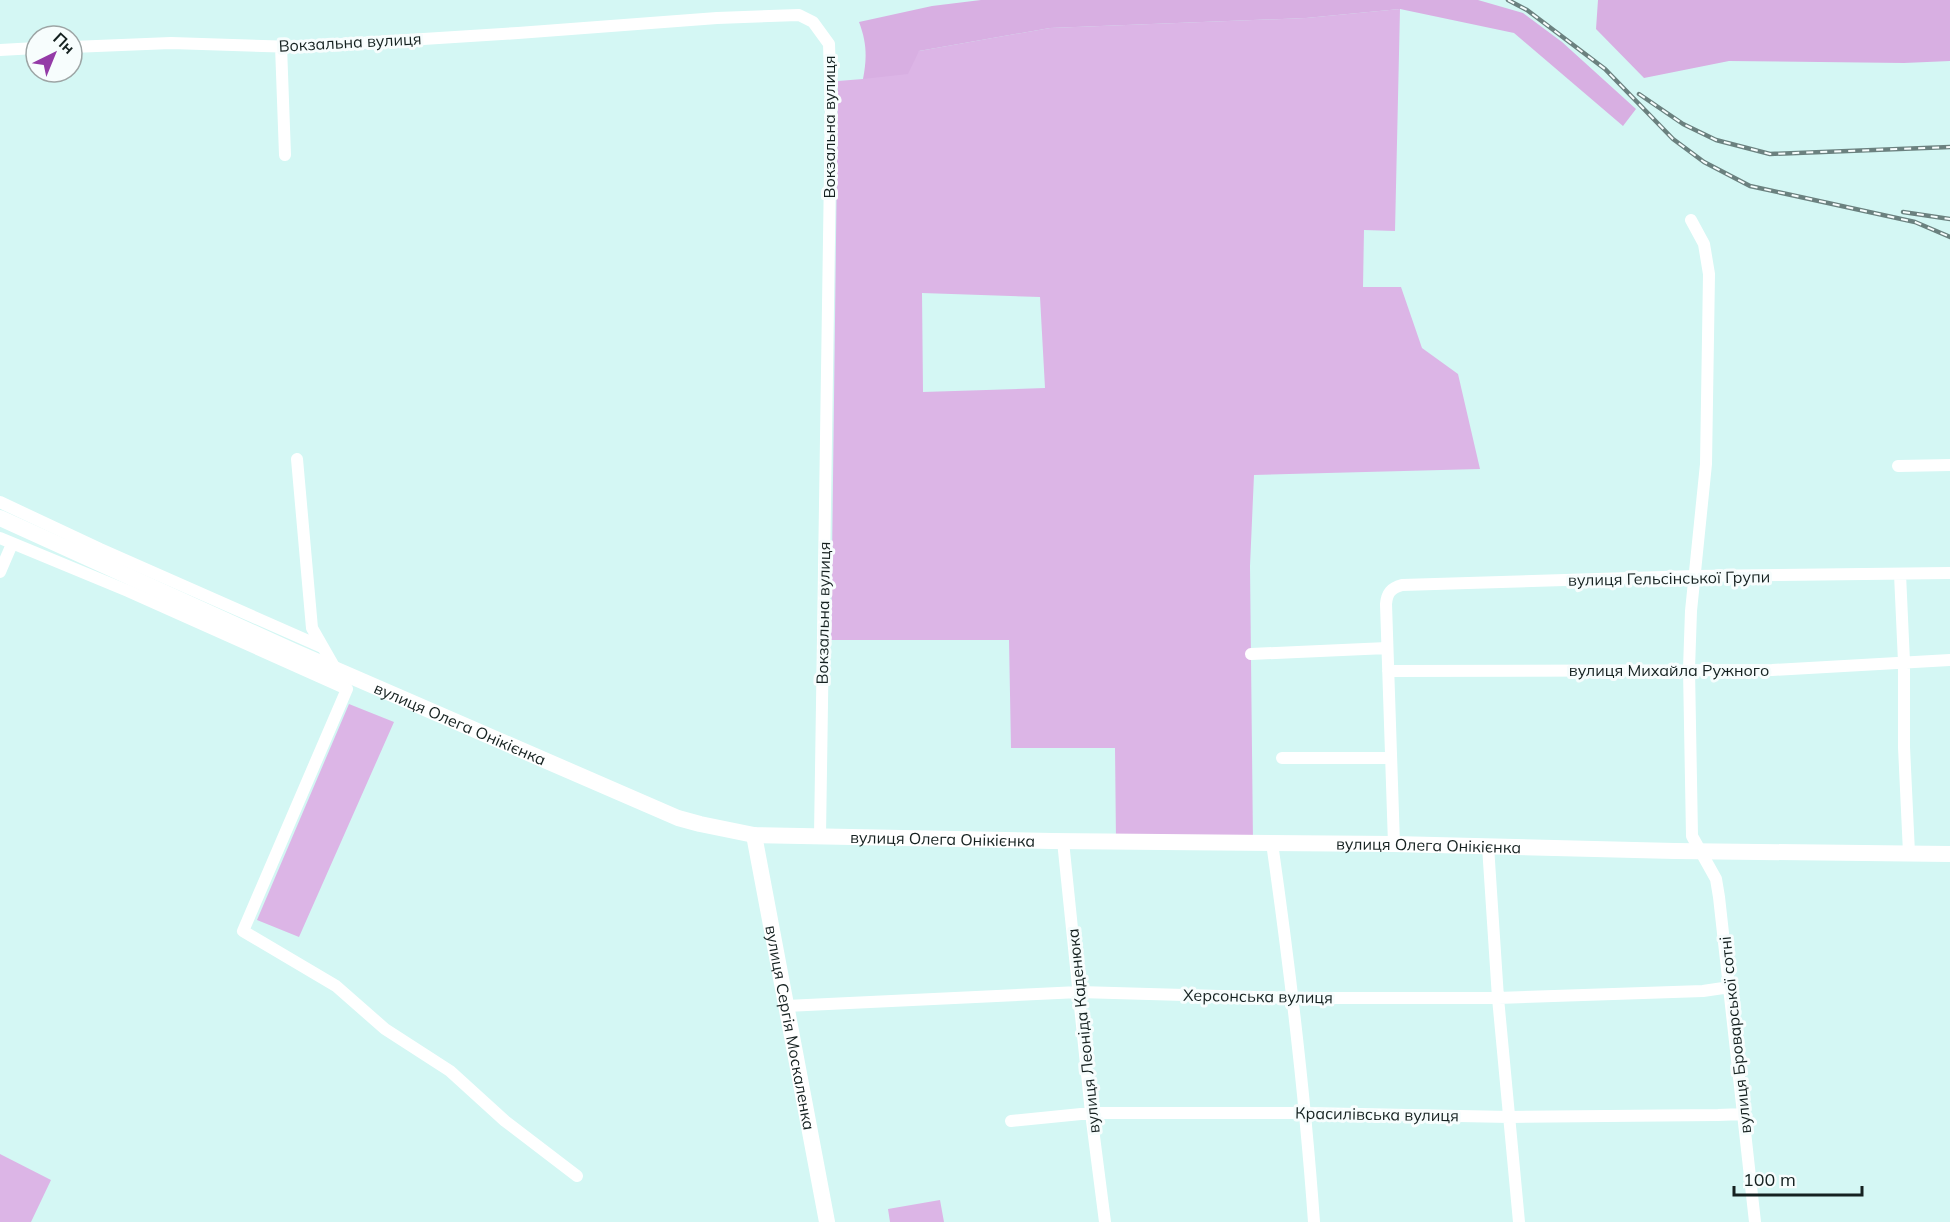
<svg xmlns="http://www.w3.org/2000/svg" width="1950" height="1222" font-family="Mulish,sans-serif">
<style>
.green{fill:#dcb5e6;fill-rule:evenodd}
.forest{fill:#d8afe2}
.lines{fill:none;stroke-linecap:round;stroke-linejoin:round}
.minor{stroke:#fff;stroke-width:12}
.major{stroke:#fff;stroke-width:16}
.rail-casing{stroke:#6b817f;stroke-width:4.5}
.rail{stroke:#f7fdfd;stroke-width:2;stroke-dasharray:7;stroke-linecap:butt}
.labels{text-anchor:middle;stroke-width:6;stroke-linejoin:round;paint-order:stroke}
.street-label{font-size:16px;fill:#152120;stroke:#f7fdfd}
</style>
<rect width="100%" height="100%" fill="#d4f7f4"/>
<path class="green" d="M1400,9L1395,231L1364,230L1363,287H1401L1422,348L1458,374L1480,469L1254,475L1250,566L1253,843L1116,841L1115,748H1011L1009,640H831L838,81L863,79L919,51L1050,28L1306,18ZM922,293L1040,297L1045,388L923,392Z
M349,704L394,722L299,937L257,920Z
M0,1154L51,1180L31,1222H0Z
M940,1200L944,1222H890L888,1209Z"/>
<path class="forest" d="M981,0H1478L1523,13L1562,42L1636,109L1623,126L1514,33L1400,9L1306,18L1050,28L919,51L908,74L863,79C867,58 867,43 859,22L932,6Z
M1598,0H1950V61L1904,63L1729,61L1644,78L1596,29Z"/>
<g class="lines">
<path class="minor" d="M281,46L285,155
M72,47L171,43L297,47L518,33L717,18L799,15L813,22L829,44L831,106L820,836
M0,50L36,48
M1691,220L1704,244L1709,274L1706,464L1691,611L1689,669L1692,836L1716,879L1719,897L1755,1222
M297,459L312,628L336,670
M1898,466L1950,465
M0,502L100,549L322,647
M0,538L128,591L347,689
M0,572L12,544
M1900,574L1904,662V747L1909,853
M1251,654L1387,648
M1388,671L1772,670L1950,660
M347,689L243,931L336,986L385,1029L450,1071L505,1121L577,1176
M1282,758H1390
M1063,841L1091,1113L1105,1222
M1272,843C1290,969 1305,1095 1314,1222
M1394,844L1386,604C1387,593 1391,588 1402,585L1695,576L1950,573
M1488,846L1498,998L1519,1222
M786,1006L1079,992L1293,998H1498L1703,991L1730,987
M1011,1121L1091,1113H1306L1510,1117L1718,1115L1744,1114"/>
<g class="major">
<path id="s1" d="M0,518L293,651L678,818L700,824L754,835L1052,841L1394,844L1675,851L1950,854"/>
<path id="s2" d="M754,835L827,1222"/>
</g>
<g class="rail-casing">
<path id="rail" d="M1508,0L1527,10L1605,69L1673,139L1704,162L1750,186L1915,222L1950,237
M1639,94L1683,124L1716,140L1770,154L1950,147
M1903,212L1950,219"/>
</g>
<use href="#rail" class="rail"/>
</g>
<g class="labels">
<g class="street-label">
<text transform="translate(350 42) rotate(-3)" y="6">Вокзальна вулиця</text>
<text transform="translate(829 127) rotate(-90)" y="6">Вокзальна вулиця</text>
<text transform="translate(1669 578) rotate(-1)" y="6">вулиця Гельсінської Групи</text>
<text transform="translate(823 613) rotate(-89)" y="6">Вокзальна вулиця</text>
<text x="1669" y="676">вулиця Михайла Ружного</text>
<text dy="6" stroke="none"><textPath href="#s1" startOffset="504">вулиця Олега Онікієнка</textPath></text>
<text dy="6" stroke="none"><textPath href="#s1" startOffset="1008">вулиця Олега Онікієнка</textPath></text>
<text dy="6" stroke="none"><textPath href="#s1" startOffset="1494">вулиця Олега Онікієнка</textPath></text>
<text transform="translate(1258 996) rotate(1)" y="6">Херсонська вулиця</text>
<text dy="6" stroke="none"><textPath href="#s2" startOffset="196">вулиця Сергія Москаленка</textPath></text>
<text transform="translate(1083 1031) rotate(-96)" y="6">вулиця Леоніда Каденюка</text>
<text transform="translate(1735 1035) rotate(-96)" y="6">вулиця Броварської сотні</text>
<text transform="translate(1377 1114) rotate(1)" y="6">Красилівська вулиця</text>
</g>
</g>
<g transform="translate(54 54) rotate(43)"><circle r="28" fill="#f7fdfd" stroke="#9da5a5" stroke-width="1.5"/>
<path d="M0-4.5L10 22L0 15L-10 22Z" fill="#943ba7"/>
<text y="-9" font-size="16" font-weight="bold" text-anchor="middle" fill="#152120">Пн</text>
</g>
<path d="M1734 1186v9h128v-9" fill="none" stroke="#152120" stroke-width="3"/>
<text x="1743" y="1186" font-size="18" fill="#152120" stroke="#f7fdfd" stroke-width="4.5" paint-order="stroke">100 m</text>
</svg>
